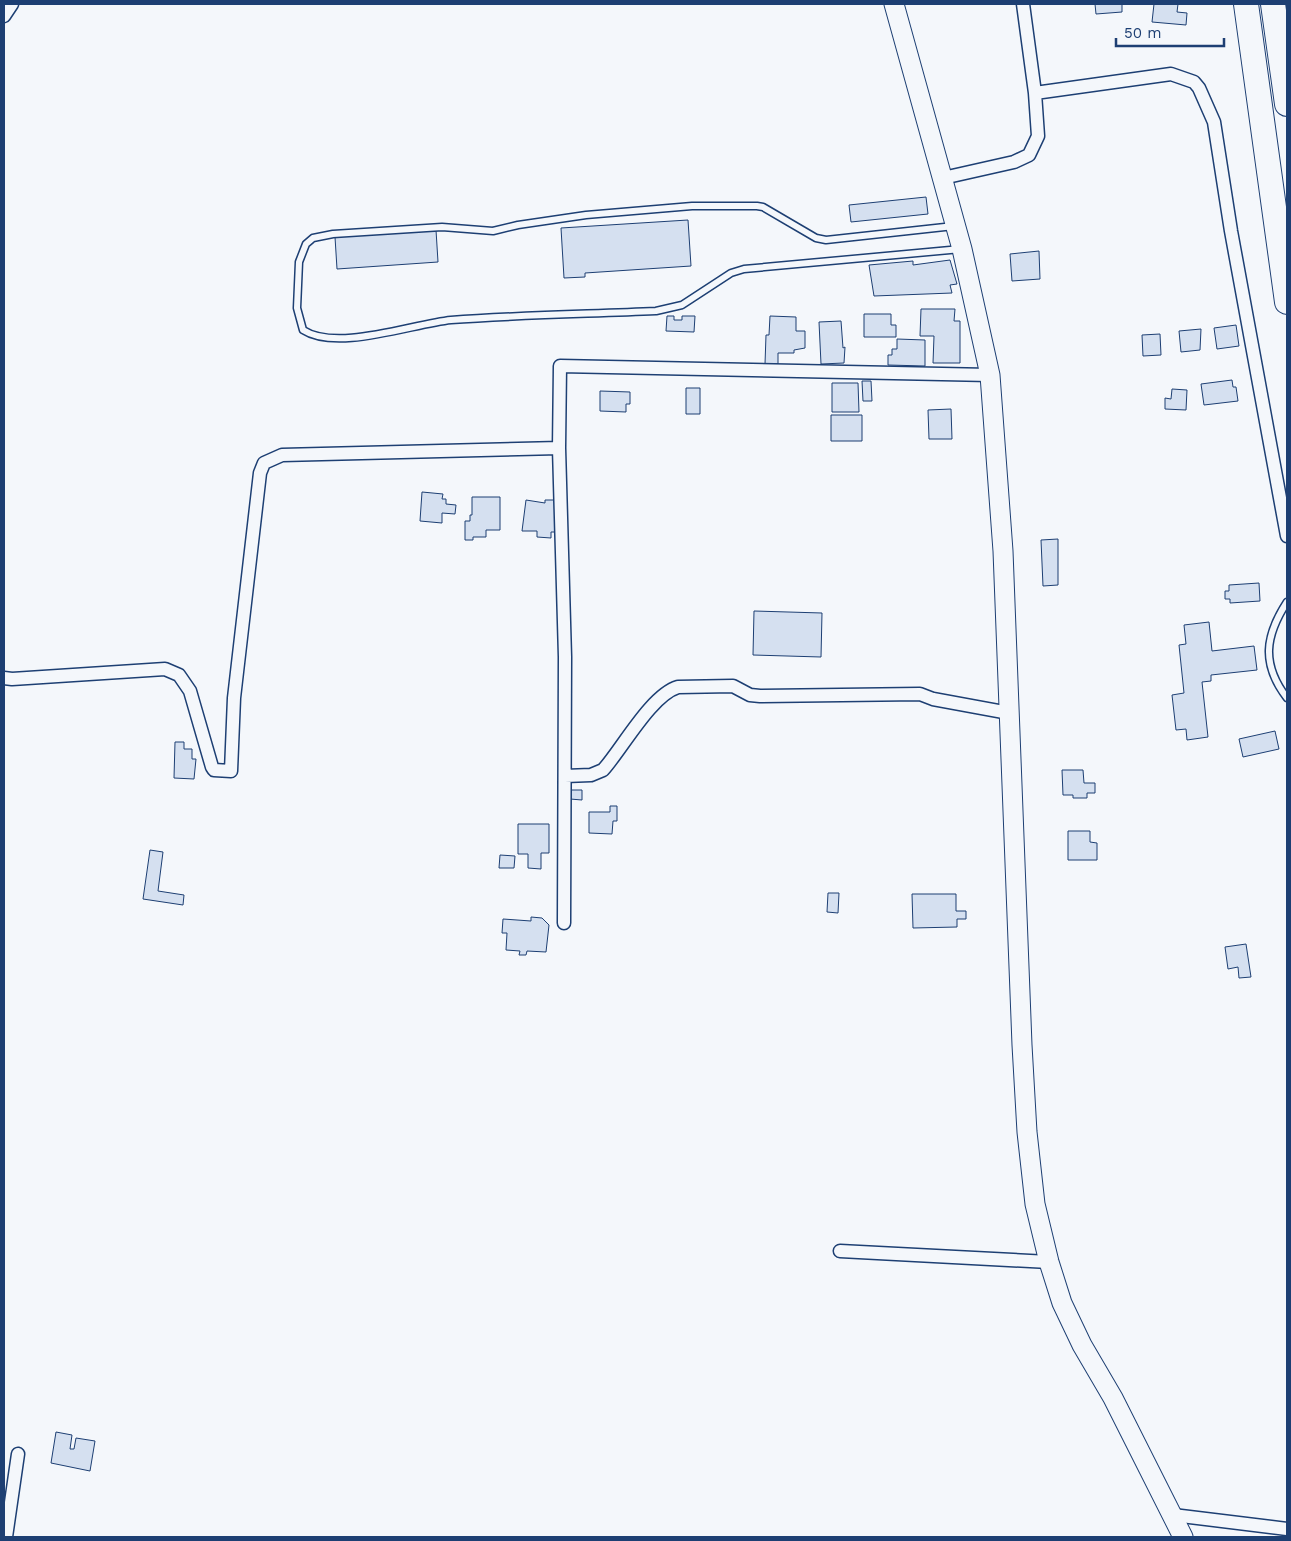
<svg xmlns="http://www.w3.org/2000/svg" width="1291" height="1541" font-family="'Work Sans',sans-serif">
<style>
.building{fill:#d5e0f0;stroke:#1d3f73}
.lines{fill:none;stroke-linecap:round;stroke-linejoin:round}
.lane-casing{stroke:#1d3f73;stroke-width:9}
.street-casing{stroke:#1d3f73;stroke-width:15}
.secondary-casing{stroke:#1d3f73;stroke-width:21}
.highway-casing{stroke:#1d3f73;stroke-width:26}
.lane{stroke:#f4f7fb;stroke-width:6}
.street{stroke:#f4f7fb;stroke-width:12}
.secondary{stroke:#f4f7fb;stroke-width:19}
.highway{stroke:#f4f7fb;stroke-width:24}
</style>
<rect width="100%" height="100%" fill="#f4f7fb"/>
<path class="building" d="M1095,4H1122V12L1096,14Z
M1154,4H1178L1177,12L1187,13L1186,25L1152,22Z
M926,197L928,214L851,222L849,205Z
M688,220L691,266L585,273V277L564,278L561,228Z
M436,230L438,262L337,269L335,237Z
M1039,251L1040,279L1012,281L1010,254Z
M950,260L957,284L950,285L952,293L874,296L869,265L913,261V265Z
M921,309H955L954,321H960V363H933L934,336H920Z
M864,314H891V325H896V337H864Z
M667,316H674V320H682V316H695L694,332L666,331Z
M770,316L796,317V331H805V348L794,350V353H778V364H765L766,335H769Z
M841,321L843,348L845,347L844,363L821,364L819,322Z
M1236,325L1239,346L1217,349L1214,328Z
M1201,329L1200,350L1181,352L1179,331Z
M1160,334L1161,355L1143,356L1142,335Z
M897,339L925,340V366L888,365V355H892V349H897Z
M1232,380L1233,387H1236L1238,401L1204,405L1201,384Z
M862,381H871L872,401H863Z
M832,383H858L859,412H832Z
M686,388H700V414H686Z
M1172,389L1187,390L1186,410L1165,409V398L1171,399Z
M600,391L630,392V404H626V412L600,411Z
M951,409L952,439H929L928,410Z
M831,415H862V441H831Z
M422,492L443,494L442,499H446V504L456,505L455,514L442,513V523L420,521Z
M472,497H500V530H486V537H473V540H465V521H470V515H472Z
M526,500L545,503V500H559L558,532H551V538L537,537V531H522Z
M1058,539V585L1043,586L1041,540Z
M1259,583L1260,601L1230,603V599H1225V591H1229V585Z
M754,611L822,613L821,657L753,655Z
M1209,622L1212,651L1254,646L1257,670L1211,675V681L1202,682L1208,737L1187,740L1186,729L1176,730L1172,695L1184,693L1179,645L1186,644L1184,625Z
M1275,731L1279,749L1243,757L1239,739Z
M175,742H184V749H192V759H196L194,779L174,778Z
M1062,770H1083L1084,783H1095V793H1087V798H1073V795H1063Z
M570,790H582V800L570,799Z
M610,806H617V821H613L612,834L589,833V812H610Z
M518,824H549V853H541V869L528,868V854H518Z
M1068,831H1090V842L1097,843V860H1068Z
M150,850L163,852L158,891L184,895L183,905L143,899Z
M500,855L515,856L514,868H499Z
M828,893H839L838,913L827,912Z
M912,894H956V911H966V919H957V927L913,928Z
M531,917L542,918L549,925L546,952L527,951L526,955H519L520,951L506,950L507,933H502L503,919L531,921Z
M1246,944L1251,977L1239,978L1238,967L1228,969L1225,947Z
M56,1432L72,1435L70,1449H74L76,1438L95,1441L90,1471L51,1463Z"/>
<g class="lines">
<g class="lane-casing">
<path id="lane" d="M954,226L826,240L816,238L763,207L757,206H692L586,215L518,225L493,231L442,227L333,234L313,238L306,244L299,262L297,308L303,330C337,352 412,324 451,320C519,315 588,314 656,311L682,305L731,273L744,269L961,249
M1287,602C1265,636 1261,664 1287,698"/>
</g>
<g class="street-casing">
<path id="street" d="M1023,4L1035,93L1171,74L1194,82L1199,88L1214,122L1231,231L1287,536
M4,16L12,4
M943,178L1014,162L1029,155L1038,136L1035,93
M4,678L12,679L165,669L179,675L190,691L212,767L214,770L231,771L234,698L260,473L264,463L282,455L559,448
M565,776L591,775L603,770C622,749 651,695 678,687L733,686L750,695L760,696L920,694L933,699L1009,713
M564,923L565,657L559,448L560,366L990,375
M840,1251L1049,1262
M1173,1515L1287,1529
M6,1537L18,1454"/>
</g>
<g class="secondary-casing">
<path id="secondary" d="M894,4L962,249L990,375L1003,551L1022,1045L1027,1132L1035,1204L1049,1262L1062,1303L1082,1345L1113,1398L1183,1537"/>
</g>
<g class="highway-casing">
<path id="highway" d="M1246,4L1287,302
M1273,4L1287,104"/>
</g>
<use href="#lane" class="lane"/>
<use href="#street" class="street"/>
<use href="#secondary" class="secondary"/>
<use href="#highway" class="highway"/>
</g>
<rect width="1291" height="1541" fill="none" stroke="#1d3f73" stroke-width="10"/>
<path d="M1116 38v8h108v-8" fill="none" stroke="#1d3f73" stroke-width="2.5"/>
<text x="1124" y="38" font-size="15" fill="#1d3f73" stroke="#f4f7fb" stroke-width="4" paint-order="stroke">50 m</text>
</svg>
